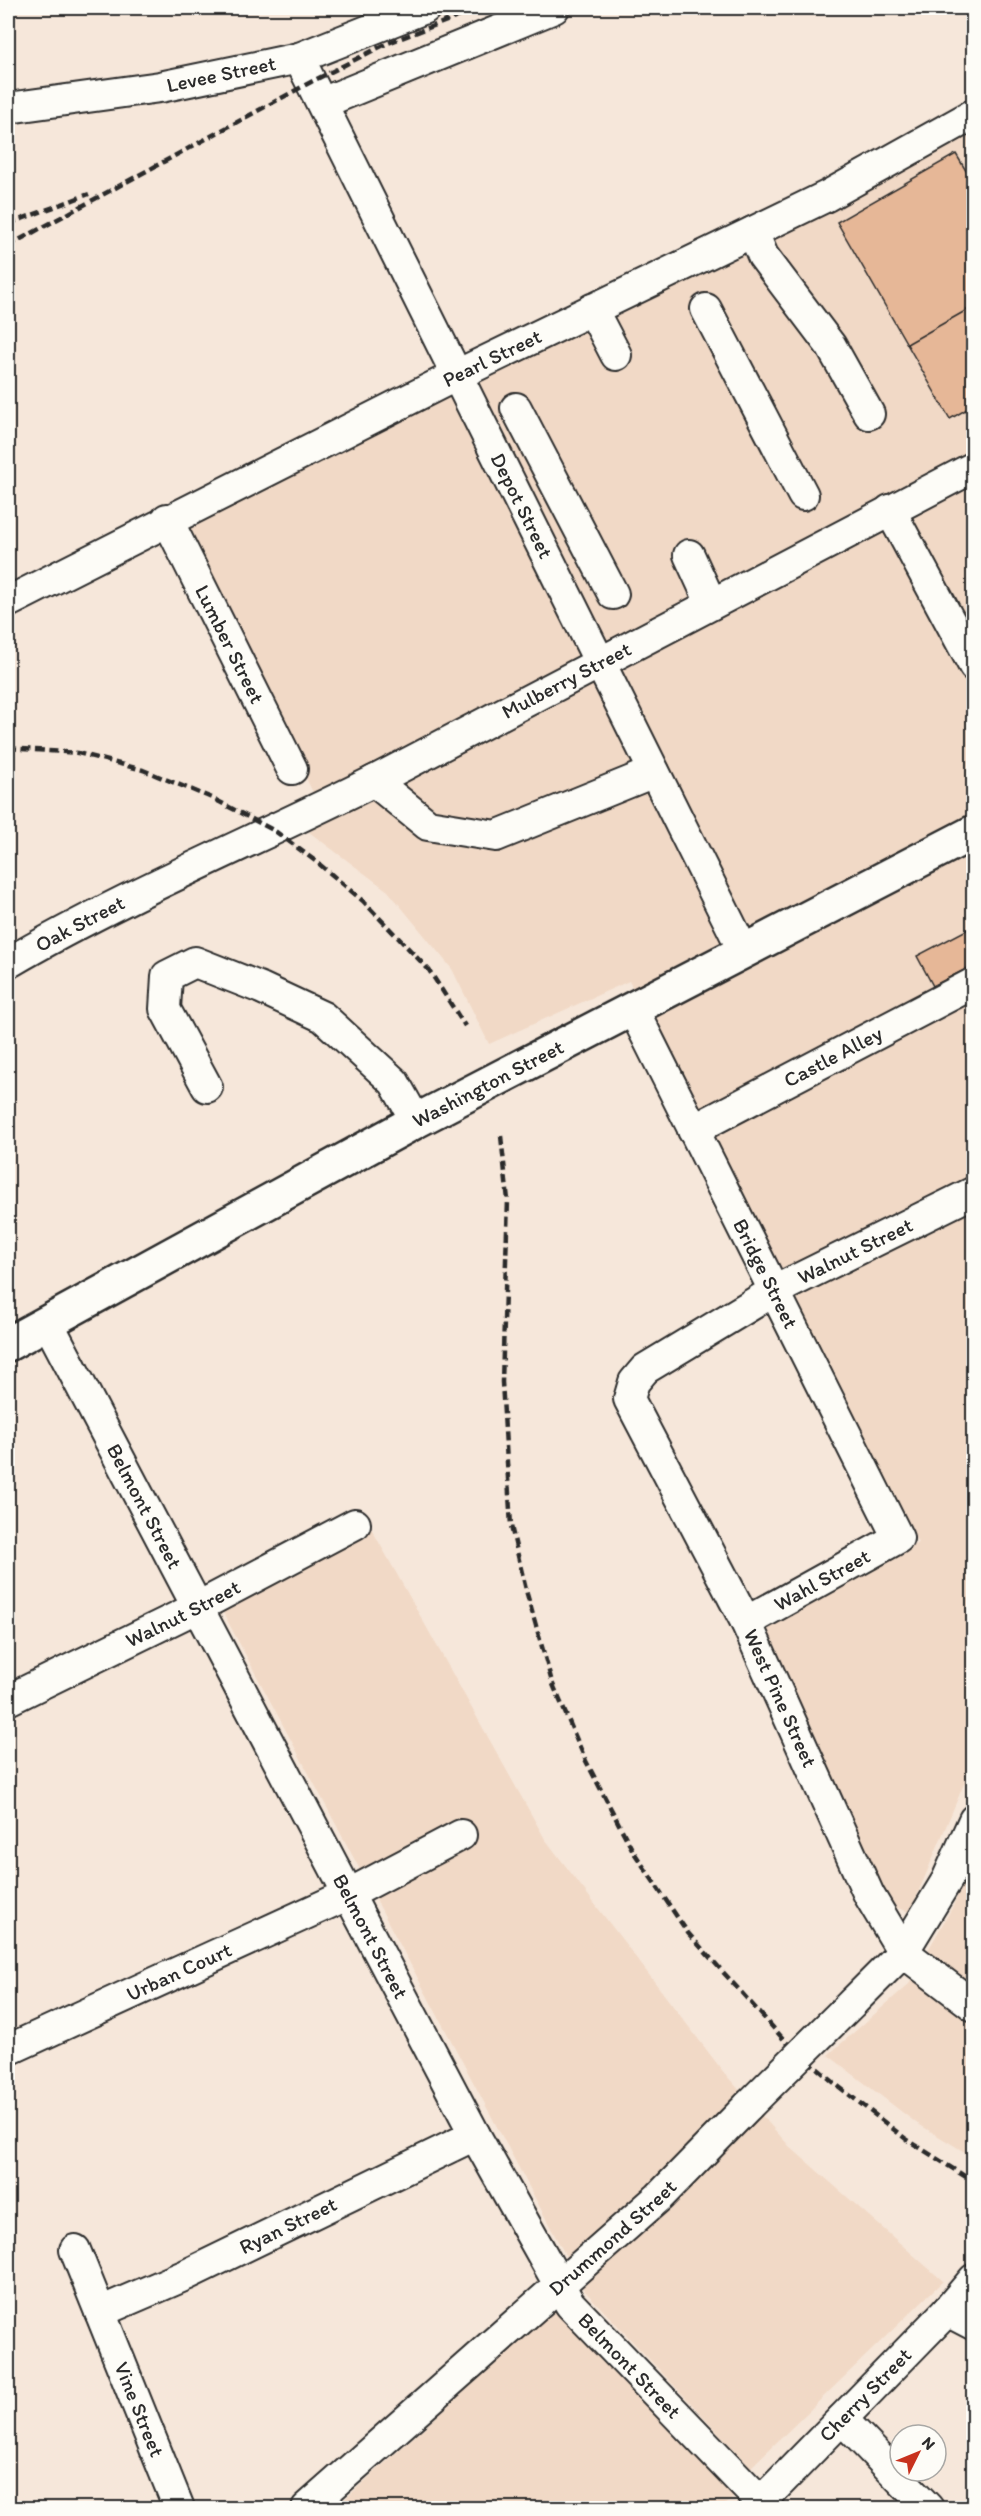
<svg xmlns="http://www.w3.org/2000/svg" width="981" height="2516" font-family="Itim,sans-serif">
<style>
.built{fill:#f1d9c6}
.building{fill:#e6b797;stroke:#2b2b2b;stroke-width:1.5}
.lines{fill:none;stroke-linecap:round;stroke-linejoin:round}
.minor-casing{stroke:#2b2b2b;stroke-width:34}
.major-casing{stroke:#2b2b2b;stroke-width:38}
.minor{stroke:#fdfcf7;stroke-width:30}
.major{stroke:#fdfcf7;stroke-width:33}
.rail{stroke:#2b2b2b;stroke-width:4.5;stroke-dasharray:9 4.5;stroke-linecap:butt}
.minor-bridge-casing{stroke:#2b2b2b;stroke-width:34;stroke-linecap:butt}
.minor-bridge{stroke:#fdfcf7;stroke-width:30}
.labels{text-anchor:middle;stroke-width:4.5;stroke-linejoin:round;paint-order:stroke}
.street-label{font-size:21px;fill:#2b2b2b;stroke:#fdfcf7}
</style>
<rect width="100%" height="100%" fill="#f6e7da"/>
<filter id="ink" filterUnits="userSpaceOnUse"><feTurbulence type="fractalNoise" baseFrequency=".0167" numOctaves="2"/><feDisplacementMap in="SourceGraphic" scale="12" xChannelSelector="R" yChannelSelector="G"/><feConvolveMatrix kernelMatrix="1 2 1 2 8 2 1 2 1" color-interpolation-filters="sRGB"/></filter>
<g filter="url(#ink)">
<path class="built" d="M968,133L973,141L974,1760L910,1912L882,1903L756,1625L918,1543L629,981L489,1044L452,969L388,891L309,832L326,819L182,525Z
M371,1528L545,1839L725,2074L790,2147L943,2281L751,2467L584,2290L219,1605Z
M973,1861V2157L915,2122L828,2055L909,1984L953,1906Z
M555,2310L734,2497L722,2508H335Z"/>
<path class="building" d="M956,154L974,184V306L907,344L837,222Z
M974,306V405L950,419L907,344Z
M974,926V965L933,986L917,956Z"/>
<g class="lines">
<g class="minor-casing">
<g id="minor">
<path id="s1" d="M299,58L744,952"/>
<path d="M322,103L554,8"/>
<path id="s2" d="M8,108L160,87L299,58L425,8"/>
<path d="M753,232L763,256L831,346L869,414"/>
<path d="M592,309L616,355"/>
<path d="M706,309L803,495"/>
<path d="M516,408L613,594"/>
<path d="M890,510L974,666"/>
<path id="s3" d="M167,519L292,769"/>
<path d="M689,555L711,603"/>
<path id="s4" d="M8,602L457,375L827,196L974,114"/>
<path d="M374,781L428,825L496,836L654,772"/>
<path id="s5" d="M8,963C126,894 252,842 374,781L974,467"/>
<path id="s6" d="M633,1009L898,1538L746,1622"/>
<path d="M207,1087L165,1009L167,976L195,962L261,988L323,1017L394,1082L416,1121"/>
<path id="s7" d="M693,1130L974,983"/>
<path id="s8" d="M974,1192L774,1291L645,1369L634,1382L629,1399L746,1622L869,1895L903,1952L974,2006"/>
<path id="s9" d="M48,1323L475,2135L570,2304L761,2502"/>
<path id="s10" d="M8,1700L198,1607L355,1524"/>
<path d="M853,2002L903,1952L947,1880L974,1820"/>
<path id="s11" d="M8,2050L349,1894L461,1835"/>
<path id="s12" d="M75,2250L179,2508"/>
<path d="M947,2311L974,2325"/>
<path id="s13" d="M100,2312L186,2275L475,2135"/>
<path d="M842,2419L928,2508"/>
<path id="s14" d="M307,2508L659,2197L749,2105"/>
<path id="s15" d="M755,2508L947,2311L974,2279"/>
</g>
</g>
<g class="major-casing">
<g id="major">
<path id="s16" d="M8,1344L416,1121L974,832"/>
</g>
</g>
<use href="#minor" class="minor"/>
<use href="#major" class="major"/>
<path class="rail" d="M8,224L89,194
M8,246L311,82L388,43L481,8
M8,748L78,753L143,770L212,798L275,831L318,863L363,901L429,970L465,1026
M501,1136L508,1200L502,1382L511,1526L527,1594L552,1682L586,1761L633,1851L688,1933L786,2042L838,2086L906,2139L974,2182"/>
<g class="minor-bridge-casing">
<path id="minor-bridge" d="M749,2105L853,2002"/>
</g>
<use href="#minor-bridge" class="minor-bridge"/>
</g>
</g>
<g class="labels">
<g class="street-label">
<text dy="7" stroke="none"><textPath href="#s2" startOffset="216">Levee Street</textPath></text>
<text dy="7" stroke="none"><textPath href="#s4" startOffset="542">Pearl Street</textPath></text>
<text dy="7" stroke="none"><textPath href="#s1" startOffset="500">Depot Street</textPath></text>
<text dy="7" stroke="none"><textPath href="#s3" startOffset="140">Lumber Street</textPath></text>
<text dy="7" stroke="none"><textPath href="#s5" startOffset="626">Mulberry Street</textPath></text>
<text dy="7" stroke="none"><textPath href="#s5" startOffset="82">Oak Street</textPath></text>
<text dy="7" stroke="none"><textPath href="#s7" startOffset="158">Castle Alley</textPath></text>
<text dy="7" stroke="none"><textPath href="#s16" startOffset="546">Washington Street</textPath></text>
<text transform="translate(855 1251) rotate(-26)" y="7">Walnut Street</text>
<text dy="7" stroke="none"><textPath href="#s6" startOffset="296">Bridge Street</textPath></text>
<text dy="7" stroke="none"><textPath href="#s9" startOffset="207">Belmont Street</textPath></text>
<text transform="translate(822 1580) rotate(-29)" y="7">Wahl Street</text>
<text dy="7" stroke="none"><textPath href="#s10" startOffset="195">Walnut Street</textPath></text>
<text dy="7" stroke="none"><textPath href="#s8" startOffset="744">West Pine Street</textPath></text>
<text dy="7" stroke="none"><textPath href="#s9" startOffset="693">Belmont Street</textPath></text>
<text dy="7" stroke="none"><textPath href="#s11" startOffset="188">Urban Court</textPath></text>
<text dy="7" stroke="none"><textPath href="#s13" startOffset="207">Ryan Street</textPath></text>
<text dy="7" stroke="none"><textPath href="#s14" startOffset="408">Drummond Street</textPath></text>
<text dy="7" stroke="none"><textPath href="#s9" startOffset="1197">Belmont Street</textPath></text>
<text dy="7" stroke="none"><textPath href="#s15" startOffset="158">Cherry Street</textPath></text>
<text dy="7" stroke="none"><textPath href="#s12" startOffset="172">Vine Street</textPath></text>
</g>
</g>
<rect width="981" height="2516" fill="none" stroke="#fdfcf7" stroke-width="30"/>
<rect x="15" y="15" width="951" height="2486" fill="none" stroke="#2b2b2b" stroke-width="2" filter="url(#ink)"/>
<g transform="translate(918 2453) rotate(47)"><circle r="28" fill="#fdfcf7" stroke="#a9a8a5" stroke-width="1.5"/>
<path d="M0-4.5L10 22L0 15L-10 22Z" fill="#c8321e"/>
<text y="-9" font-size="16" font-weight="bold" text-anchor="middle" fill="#2b2b2b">N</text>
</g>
</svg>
